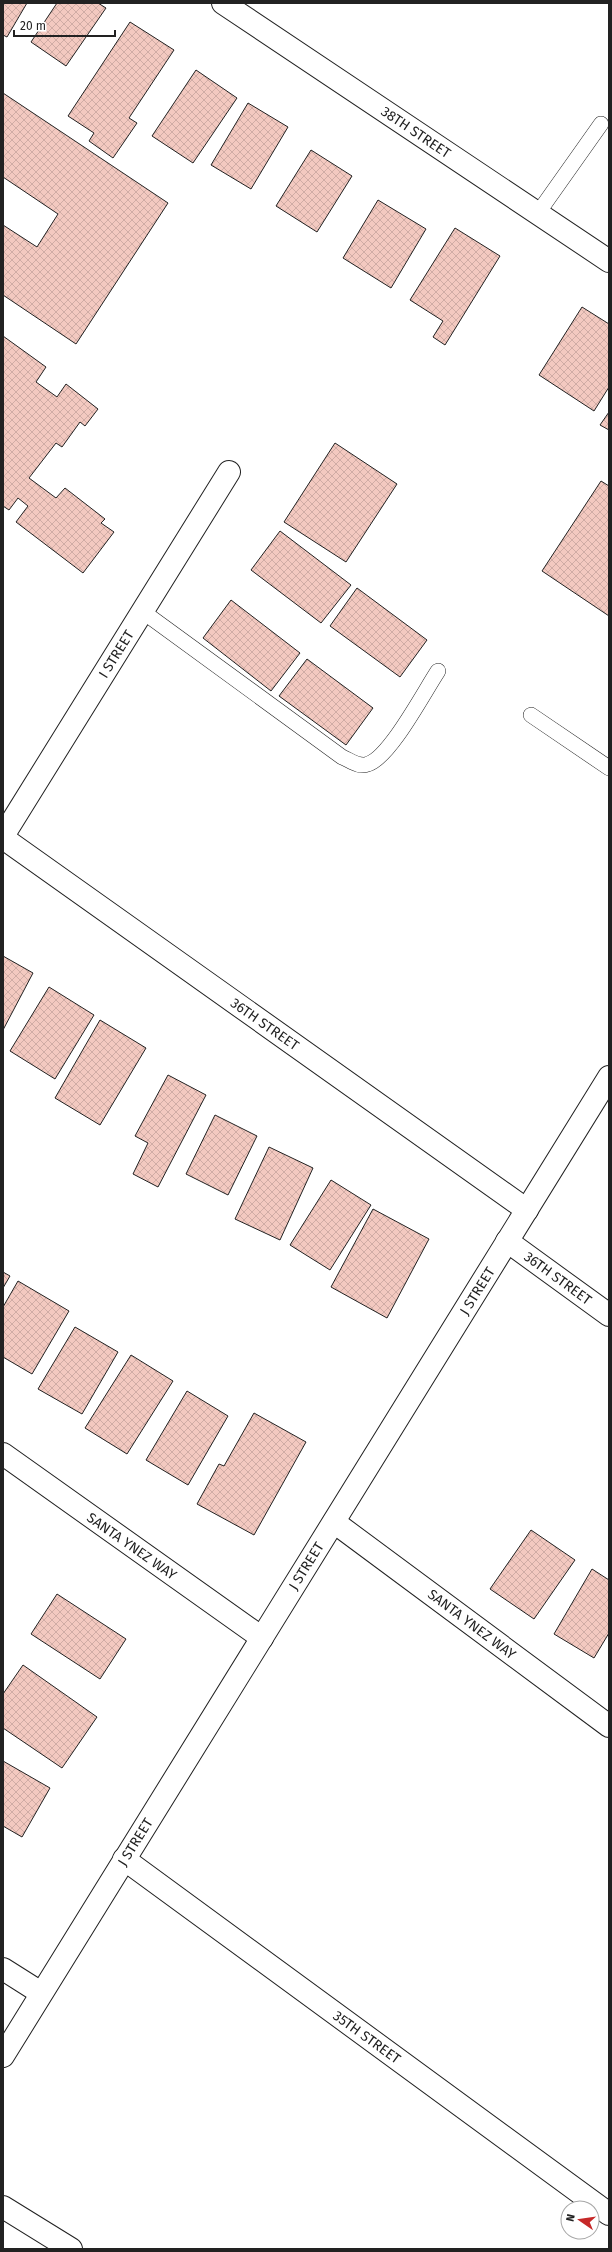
<svg xmlns="http://www.w3.org/2000/svg" width="612" height="2252" font-family="'Fira Sans',sans-serif">
<style>
.building{fill:url(#building-cross-hatch);stroke:#222}
.lines{fill:none;stroke-linecap:round;stroke-linejoin:round}
.service-casing{stroke:#222;stroke-width:16}
.minor-casing{stroke:#222;stroke-width:24}
.secondary-casing{stroke:#222;stroke-width:24}
.service{stroke:#fff;stroke-width:15}
.minor{stroke:#fff;stroke-width:22}
.secondary{stroke:#fff;stroke-width:22}
.labels{text-anchor:middle;stroke-width:3;stroke-linejoin:round;paint-order:stroke}
.street-label{font-size:14px;fill:#222;stroke:#fff}
</style>
<defs>
<pattern id="building-cross-hatch" width="8" height="8" patternUnits="userSpaceOnUse"><rect width="8" height="8" fill="#f3c9c0"/><path d="M0 0l8 8M0 8l8-8" fill="none" stroke="#d0aca5"/></pattern>
</defs>
<rect width="100%" height="100%" fill="#fff"/>
<path class="building" d="M3,3H27L7,37L3,35Z
M57,3H98L106,8L66,66L31,42Z
M130,22L174,50L129,118L137,123L113,158L89,141L94,133L68,116Z
M196,70L237,98L193,163L152,136Z
M3,93L168,203L76,344L3,295V225L37,247L58,214L3,177Z
M248,103L288,127L251,189L211,165Z
M311,150L352,176L317,232L276,206Z
M378,200L426,229L391,288L343,258Z
M455,228L500,256L445,345L433,337L443,321L410,300Z
M582,307L609,324V387L594,411L539,375Z
M3,336L46,367L36,382L57,397L66,384L98,409L85,426L80,422L62,447L56,443L29,478L56,498L65,488L105,519L101,523L114,532L83,573L16,522L28,506L18,498L9,510L3,506Z
M609,412V430L600,425Z
M335,443L397,484L346,562L284,522Z
M601,481L609,486V616L542,571Z
M280,531L351,585L321,623L251,570Z
M357,588L427,640L400,677L330,626Z
M231,600L300,653L271,691L203,638Z
M307,659L373,708L346,745L279,696Z
M3,956L33,973L3,1030Z
M49,987L94,1015L55,1079L10,1051Z
M100,1020L146,1048L100,1125L55,1098Z
M168,1075L206,1095L158,1187L133,1174L148,1143L135,1136Z
M215,1115L257,1136L228,1195L186,1174Z
M269,1147L313,1168L280,1240L235,1219Z
M331,1180L371,1205L330,1270L290,1245Z
M373,1209L429,1239L387,1318L331,1287Z
M3,1272L10,1276L3,1288Z
M18,1281L69,1311L32,1374L3,1357V1307Z
M75,1327L118,1352L82,1414L38,1389Z
M131,1355L173,1381L127,1454L85,1428Z
M187,1391L228,1416L188,1485L146,1460Z
M254,1413L306,1442L254,1535L197,1504L219,1464L224,1466Z
M531,1530L575,1560L534,1619L490,1589Z
M592,1569L609,1580V1633L594,1658L554,1634Z
M57,1594L126,1639L100,1679L31,1634Z
M23,1665L97,1717L62,1768L3,1728V1694Z
M3,1761L50,1788L22,1837L3,1826Z"/>
<g class="lines">
<g class="service-casing">
<path id="service" d="M538,213L601,124
M142,611L342,757C350,760 359,768 368,764C390,757 424,692 438,671
M531,715L609,768"/>
</g>
<g class="minor-casing">
<path id="minor" d="M223,3L609,261
M3,836L229,472
M3,838L527,1210
M507,1241L609,1315
M3,1454L262,1638
M334,1522L609,1726
M124,1859L609,2214
M3,1969L41,1993
M3,2207L71,2249"/>
</g>
<g class="secondary-casing">
<path id="secondary" d="M3,2056L609,1077"/>
</g>
<use href="#service" class="service"/>
<use href="#minor" class="minor"/>
<use href="#secondary" class="secondary"/>
</g>
<g class="labels">
<g class="street-label">
<text transform="translate(416 132) rotate(34)" y="5">38TH STREET</text>
<text transform="translate(116 654) rotate(-58)" y="5">I STREET</text>
<text transform="translate(265 1024) rotate(35)" y="5">36TH STREET</text>
<text transform="translate(558 1278) rotate(36)" y="5">36TH STREET</text>
<text transform="translate(477 1291) rotate(-58)" y="5">J STREET</text>
<text transform="translate(132 1546) rotate(35)" y="5">SANTA YNEZ WAY</text>
<text transform="translate(306 1566) rotate(-58)" y="5">J STREET</text>
<text transform="translate(472 1624) rotate(37)" y="5">SANTA YNEZ WAY</text>
<text transform="translate(135 1842) rotate(-58)" y="5">J STREET</text>
<text transform="translate(367 2037) rotate(36)" y="5">35TH STREET</text>
</g>
</g>
<rect width="612" height="2252" fill="none" stroke="#222222" stroke-width="8"/>
<g transform="translate(580 2220) rotate(283)"><circle r="19" fill="#ffffff" stroke="#a7a7a7"/>
<path d="M0-3L7 15L0 10L-7 15Z" fill="#c62828"/>
<text y="-6" font-size="11" font-weight="bold" text-anchor="middle" fill="#222222">N</text>
</g>
<path d="M14 30v6h101v-6" fill="none" stroke="#222222" stroke-width="2"/>
<text x="20" y="30" font-size="12" fill="#222222" stroke="#ffffff" stroke-width="3" paint-order="stroke">20 m</text>
</svg>
